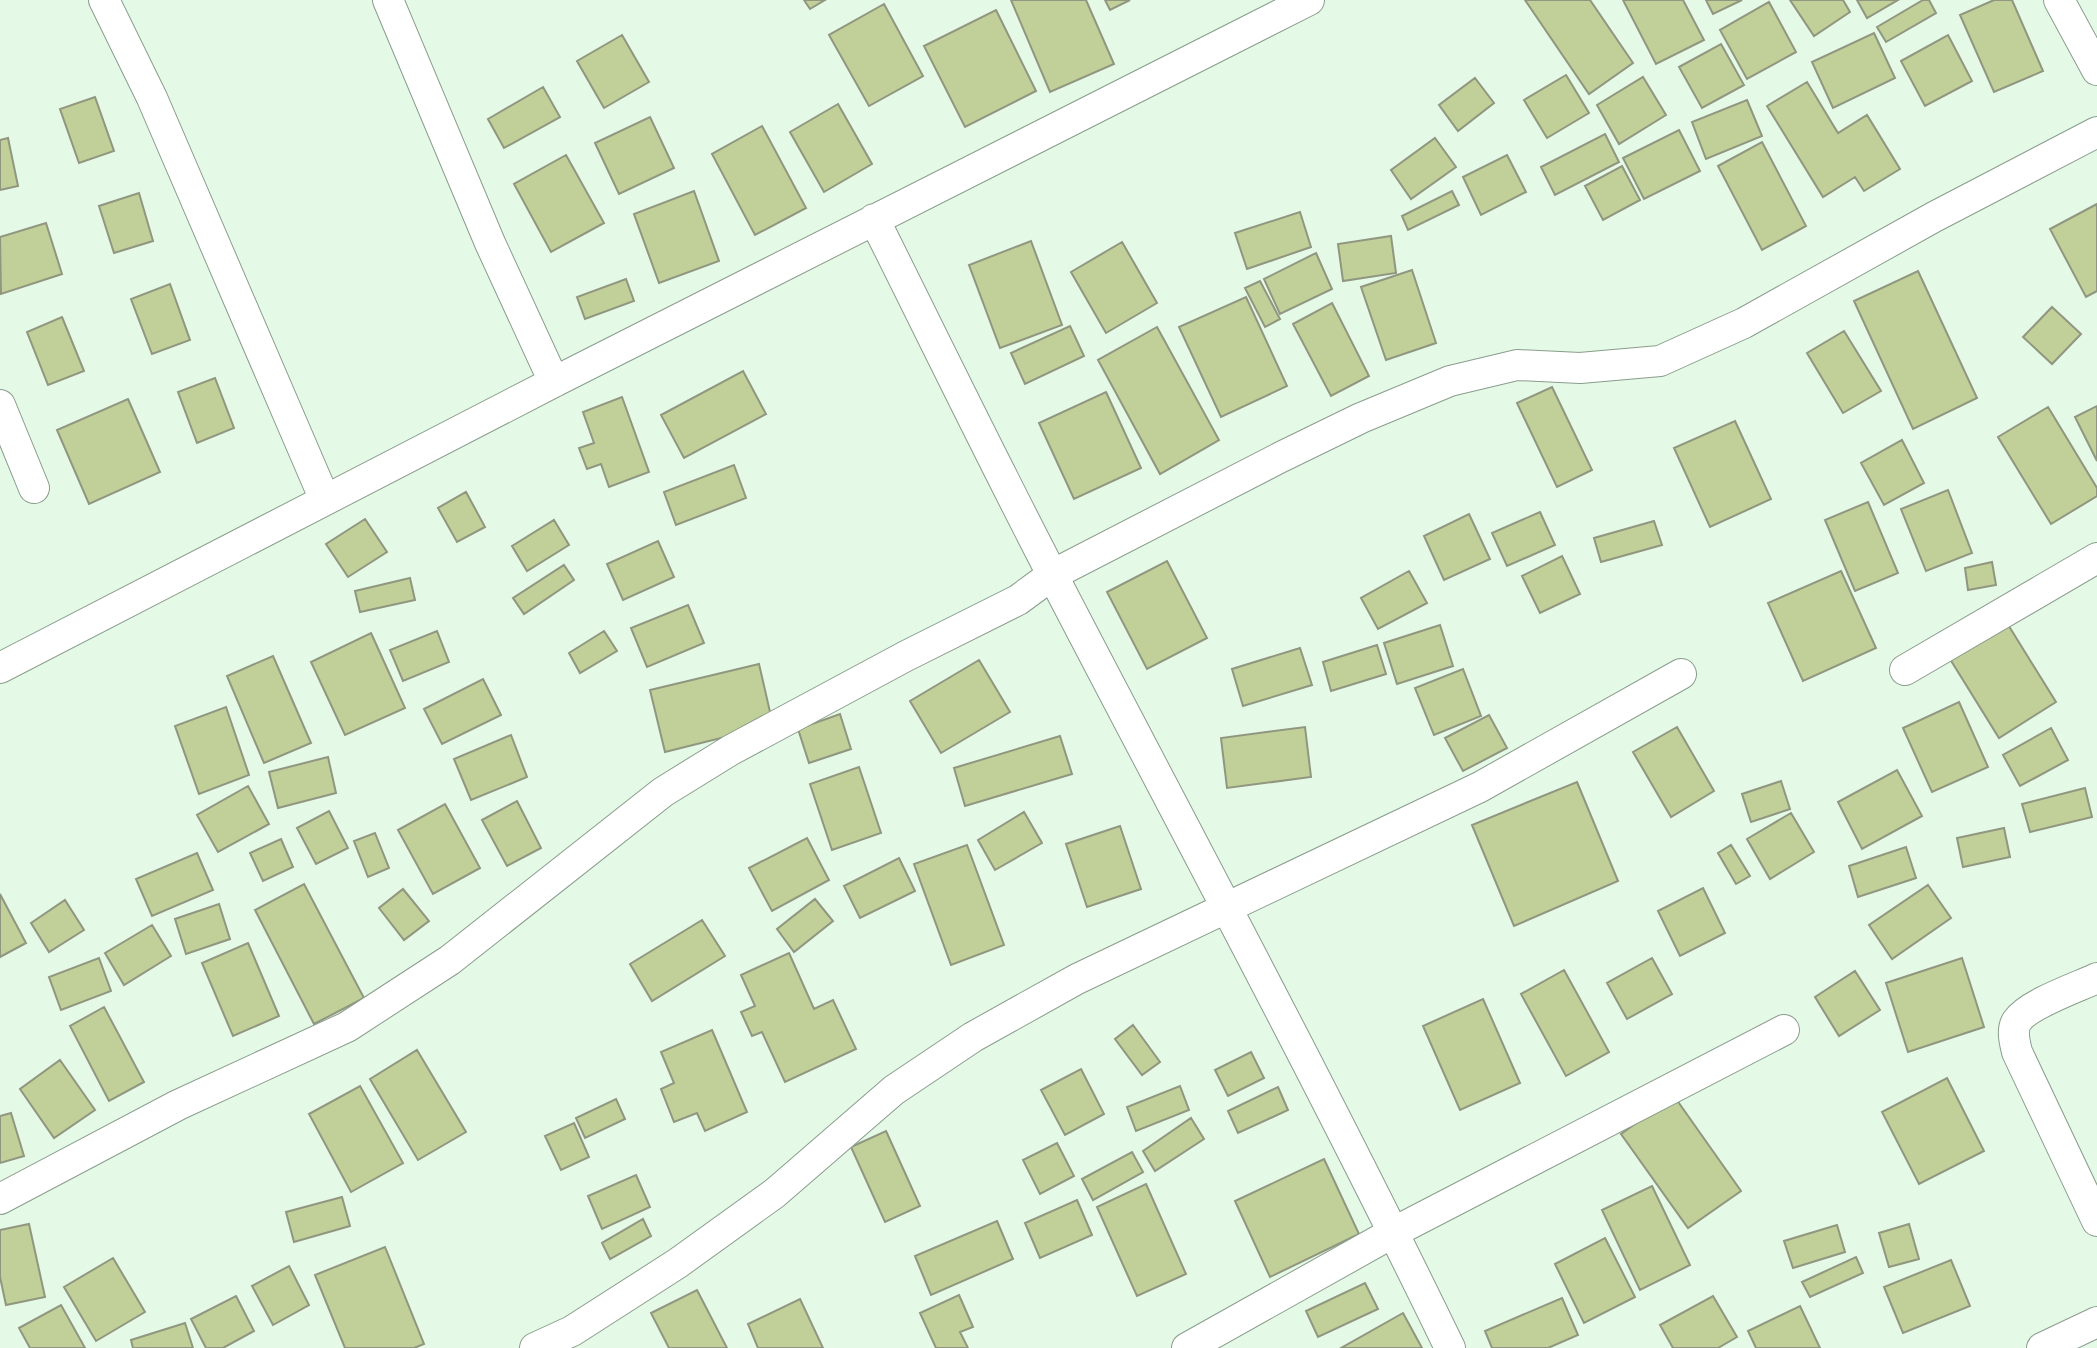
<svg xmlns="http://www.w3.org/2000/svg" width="2097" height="1348" font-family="'PT Serif',serif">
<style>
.building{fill:#c1d098;stroke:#90967f;stroke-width:2}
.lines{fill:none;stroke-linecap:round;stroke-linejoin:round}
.minor-casing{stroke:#8a9d8c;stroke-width:32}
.minor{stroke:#fff;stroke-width:30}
</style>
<rect width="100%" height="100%" fill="#e4f9e6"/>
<path class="building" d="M804,0H825L810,9Z
M1011,0H1086L1114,64L1050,92Z
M1105,0H1130L1110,10Z
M1525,0H1590L1633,63L1589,94Z
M1623,0H1683L1704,40L1656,64Z
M1706,0H1742L1713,14Z
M1790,0H1843L1850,12L1814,36Z
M1857,0H1898L1867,18Z
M1923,0H1929L1936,13L1886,42L1877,27Z
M1994,0H2012L2043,71L1994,92L1960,15Z
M1769,2L1796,52L1747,79L1720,30Z
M884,4L923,76L869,106L829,35Z
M996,10L1036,91L965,127L924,46Z
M1874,33L1895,78L1833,108L1812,62Z
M622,35L649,82L604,108L577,61Z
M1948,35L1972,81L1925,106L1901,61Z
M1721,44L1744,85L1702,108L1679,67Z
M1566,75L1589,113L1547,138L1524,100Z
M1643,77L1666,115L1619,144L1597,105Z
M1475,78L1494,103L1458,131L1439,105Z
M1807,82L1838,133L1867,115L1900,169L1864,191L1855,177L1823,197L1767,106Z
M543,87L560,117L504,148L488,119Z
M95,97L114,151L79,163L60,109Z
M1747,100L1762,136L1706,159L1692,122Z
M838,104L872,164L824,192L790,132Z
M650,117L674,168L619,194L595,143Z
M762,126L806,208L755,235L712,154Z
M1679,130L1700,171L1644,199L1623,158Z
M1605,134L1619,162L1555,195L1541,167Z
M8,138L18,186L0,190V140Z
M1435,138L1456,167L1411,199L1391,170Z
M1762,142L1806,226L1762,250L1718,166Z
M566,155L604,223L551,252L514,184Z
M1507,155L1526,192L1481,215L1463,177Z
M1622,166L1640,200L1603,220L1585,186Z
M694,191L719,261L659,283L634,214Z
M1452,191L1459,205L1408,230L1402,216Z
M139,193L153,241L114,253L99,206Z
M2097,204V291L2086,297L2050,229Z
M1300,212L1311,247L1247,269L1235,233Z
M46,223L62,274L1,294L0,237Z
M1391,236L1396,273L1343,281L1338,244Z
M1031,241L1062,325L1000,348L969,265Z
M1122,242L1157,303L1106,333L1071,272Z
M1316,253L1332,289L1280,314L1264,279Z
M1412,270L1436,343L1386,360L1361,287Z
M1918,271L1977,398L1913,429L1854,301Z
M626,279L634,301L585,319L577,297Z
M1260,281L1280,319L1265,327L1245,288Z
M170,284L190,340L152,354L131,299Z
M1246,297L1287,386L1221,417L1179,327Z
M1332,303L1369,376L1331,396L1293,324Z
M2052,307L2081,334L2052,364L2023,337Z
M62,317L84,371L48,385L27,332Z
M1070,326L1084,356L1025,384L1011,353Z
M1157,327L1219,440L1160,474L1098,360Z
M1844,331L1881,391L1843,413L1807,353Z
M743,371L766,414L684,458L661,415Z
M215,378L234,428L197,443L178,392Z
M1552,387L1592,470L1557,487L1517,403Z
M1106,392L1141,468L1074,499L1039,423Z
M622,397L649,472L609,487L601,464L587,469L579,448L594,443L583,412Z
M128,399L160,472L89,504L57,430Z
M2097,406V461L2075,417Z
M2048,407L2097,488V496L2051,524L1998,437Z
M1735,421L1771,499L1710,527L1674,448Z
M1902,440L1924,483L1884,505L1861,463Z
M734,465L746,498L676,525L664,492Z
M1948,490L1972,553L1926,571L1901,509Z
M466,492L485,527L457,542L438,508Z
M1868,502L1898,573L1855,591L1825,520Z
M1540,512L1555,545L1507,566L1492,533Z
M1469,514L1490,559L1444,580L1424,536Z
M365,519L387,552L348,577L326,544Z
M554,520L569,545L527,571L512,546Z
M1654,521L1662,545L1601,562L1594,538Z
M658,541L674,577L623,600L607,564Z
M1562,556L1580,594L1540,613L1522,576Z
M1167,561L1207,638L1147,669L1107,592Z
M1992,562L1996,585L1968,590L1965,568Z
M564,565L574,580L524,614L513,598Z
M1409,571L1427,603L1378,629L1361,598Z
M1841,571L1876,648L1803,681L1768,603Z
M410,578L415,600L360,612L355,591Z
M688,605L704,643L647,667L631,628Z
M2007,623L2056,702L1999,738L1950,659Z
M1440,625L1453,666L1397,684L1384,643Z
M437,631L449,662L403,681L390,650Z
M604,631L617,651L580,673L569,653Z
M371,633L405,708L345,735L311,662Z
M1377,645L1386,674L1331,691L1323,662Z
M1300,648L1312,685L1243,706L1232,669Z
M273,656L311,743L264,763L227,676Z
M979,660L1010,712L941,753L910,701Z
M759,664L773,725L665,752L650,690Z
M1463,669L1481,716L1434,735L1415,688Z
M483,679L501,715L442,744L424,709Z
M1959,702L1988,767L1932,792L1903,728Z
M226,707L249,775L199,794L175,726Z
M840,714L851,749L809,763L798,729Z
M1489,715L1507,748L1463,771L1445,738Z
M1305,727L1311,777L1227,788L1221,738Z
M1677,727L1714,791L1671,817L1633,752Z
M2051,728L2068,760L2020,786L2003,755Z
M511,735L527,777L471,800L454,759Z
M1060,736L1072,774L965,806L954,768Z
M328,757L336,793L278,808L269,772Z
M859,767L881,833L832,850L810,784Z
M1897,770L1922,816L1862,849L1838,802Z
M1781,781L1790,809L1751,822L1742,794Z
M1577,782L1618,881L1514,926L1472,825Z
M248,786L269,824L218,852L197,815Z
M2085,788L2092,817L2030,832L2022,804Z
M517,801L541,848L507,866L482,820Z
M445,804L480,868L433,894L398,830Z
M329,811L348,848L316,864L297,828Z
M1024,812L1042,843L995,870L978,840Z
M1791,813L1814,852L1770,879L1747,839Z
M1120,826L1141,889L1087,907L1066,844Z
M2004,828L2010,857L1963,867L1957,838Z
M375,833L389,868L368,877L354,841Z
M807,838L829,880L772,911L749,868Z
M281,839L293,867L263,881L250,853Z
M967,845L1004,945L951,965L914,864Z
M1731,845L1750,876L1736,884L1718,853Z
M1906,847L1916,878L1858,897L1849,866Z
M197,853L213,890L152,916L136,879Z
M899,858L915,891L860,918L844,886Z
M304,884L364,998L314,1024L255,910Z
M1928,885L1951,918L1892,959L1869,925Z
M1703,888L1725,933L1680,956L1658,911Z
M403,889L429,921L404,940L379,908Z
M0,894L26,943L0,957Z
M815,899L833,921L794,952L777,929Z
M65,900L84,930L49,952L31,923Z
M219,904L230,939L186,954L175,919Z
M702,920L725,956L652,1001L630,964Z
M152,925L171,956L124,985L105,953Z
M248,943L279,1016L233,1036L202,963Z
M789,953L814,1009L833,1000L856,1049L785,1082L762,1032L752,1036L741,1012L755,1006L741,975Z
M99,958L111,991L61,1010L49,977Z
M1652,958L1672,994L1627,1019L1607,983Z
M1962,958L1984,1027L1908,1052L1886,983Z
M1564,970L1609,1052L1566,1076L1521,994Z
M1855,971L1880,1010L1839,1036L1815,997Z
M1483,999L1520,1083L1460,1110L1423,1026Z
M104,1007L144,1082L109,1101L70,1026Z
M1133,1025L1160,1062L1142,1075L1115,1039Z
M712,1030L747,1112L705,1131L697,1113L674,1122L661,1089L674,1083L661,1052Z
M417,1050L466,1132L418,1160L370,1079Z
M1251,1052L1264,1078L1228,1096L1215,1070Z
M60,1060L95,1110L54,1138L20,1089Z
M1081,1069L1104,1114L1065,1135L1041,1090Z
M1947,1078L1984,1151L1919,1184L1882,1112Z
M360,1086L403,1163L351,1192L309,1114Z
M1180,1086L1189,1110L1136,1131L1127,1107Z
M1278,1087L1288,1110L1238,1133L1228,1111Z
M1674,1096L1741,1191L1688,1228L1621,1134Z
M616,1099L625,1119L585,1138L576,1118Z
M11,1113L24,1156L0,1163V1116Z
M1191,1118L1204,1139L1155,1171L1143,1151Z
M574,1123L589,1157L561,1170L545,1136Z
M886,1131L920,1206L885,1222L851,1147Z
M1057,1143L1074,1176L1040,1194L1023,1160Z
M1132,1152L1143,1172L1093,1200L1082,1179Z
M1324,1159L1359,1234L1270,1277L1235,1201Z
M636,1175L650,1207L602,1229L588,1196Z
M1146,1184L1186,1274L1137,1296L1097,1207Z
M1652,1186L1690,1265L1640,1290L1602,1210Z
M342,1197L350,1226L294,1242L286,1212Z
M1077,1200L1092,1235L1040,1258L1025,1223Z
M643,1219L651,1236L610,1259L602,1243Z
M997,1221L1013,1259L931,1295L915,1256Z
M29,1224L45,1297L6,1305L0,1277V1230Z
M1909,1224L1919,1259L1889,1267L1879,1233Z
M1837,1225L1845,1252L1793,1268L1784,1241Z
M1605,1238L1635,1297L1584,1323L1555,1264Z
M385,1247L424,1344L414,1348H345L315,1275Z
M1856,1257L1863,1273L1810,1297L1802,1282Z
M113,1258L145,1312L96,1341L64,1287Z
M1951,1260L1970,1306L1903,1333L1884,1287Z
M289,1266L309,1305L273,1325L252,1286Z
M1365,1283L1378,1309L1318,1337L1306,1311Z
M697,1290L727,1348H669L651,1313Z
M959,1295L973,1327L960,1332L968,1348H936L920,1313Z
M236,1296L254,1331L223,1348H206L191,1319Z
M1713,1296L1737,1337L1718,1348H1673L1660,1325Z
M1562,1298L1578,1335L1548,1348H1492L1485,1331Z
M800,1299L823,1348H758L748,1324Z
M61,1305L85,1348H30L19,1328Z
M1800,1306L1820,1348H1756L1748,1331Z
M1403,1313L1422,1348H1341Z
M185,1323L193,1348H133L131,1340Z"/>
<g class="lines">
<g class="minor-casing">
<path id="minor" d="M104,0L152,98L325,500
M388,0L490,243L554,382
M2059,0L2097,70
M874,219C934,339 992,459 1054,578C1187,834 1324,1088 1450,1348
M0,405L34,488
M0,668L554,382L1309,0
M1905,670L2097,558
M2097,978C2078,987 2028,1004 2017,1021C2011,1030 2015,1043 2017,1052L2097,1221
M0,1199L178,1105L347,1027L450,960L663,792L731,750L906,656L1018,600L1052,575L1281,457L1361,418L1450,381L1517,365L1580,368L1660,361L1744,323L1934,217L2097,132
M535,1348L572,1331L678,1263L775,1193L894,1090L973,1037L1077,979L1480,787L1681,674
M1187,1348L1394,1232L1784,1030
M2042,1348L2097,1322"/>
</g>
<use href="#minor" class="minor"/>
</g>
</svg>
